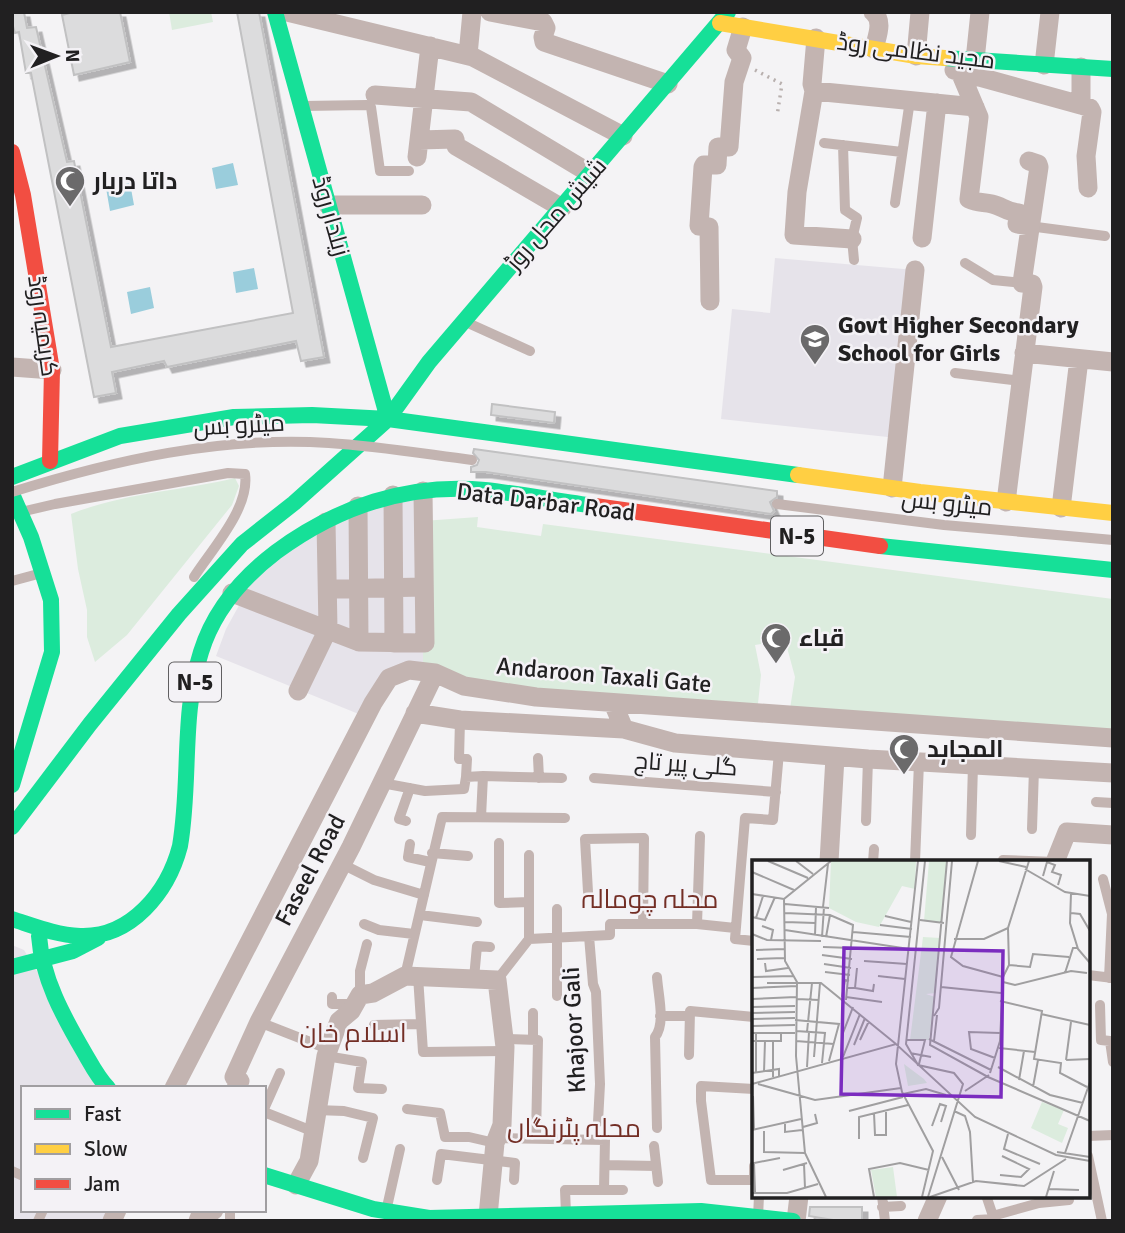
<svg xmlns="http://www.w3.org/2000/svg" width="1125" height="1233" font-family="Signika,Cairo,sans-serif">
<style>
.built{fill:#e6e3ea}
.green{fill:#dcecde}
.water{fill:#9acddc}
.building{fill:#dcdcdd;stroke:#c1c1c2;stroke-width:2;filter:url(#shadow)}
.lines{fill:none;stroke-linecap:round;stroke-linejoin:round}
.path{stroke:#b8b0ae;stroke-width:3.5;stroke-dasharray:2 5;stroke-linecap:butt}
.lane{stroke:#c3b4b1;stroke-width:10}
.street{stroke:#c3b4b1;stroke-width:19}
.fast{stroke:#16e098;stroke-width:16}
.slow{stroke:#ffcf43;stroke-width:16}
.jam{stroke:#f24e42;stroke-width:16}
.lane-bridge{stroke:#c3b4b1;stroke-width:10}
.labels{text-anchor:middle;stroke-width:5;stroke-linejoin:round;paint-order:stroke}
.shield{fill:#f4f2f6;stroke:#605f61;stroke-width:2}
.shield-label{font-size:23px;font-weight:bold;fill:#212021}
.street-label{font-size:24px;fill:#212021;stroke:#f4f2f6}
.poi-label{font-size:24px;font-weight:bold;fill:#212021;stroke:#f4f2f6;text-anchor:start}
.neighbourhood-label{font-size:26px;fill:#732e25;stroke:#f4f2f6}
.inset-road{fill:none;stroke:#a09fa0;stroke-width:2}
.view{fill:#7b2cbf;fill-opacity:0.15;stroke:#7b2cbf;stroke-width:3.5}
.inset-edge{fill:none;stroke:#212021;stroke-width:3.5}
</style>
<defs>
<filter id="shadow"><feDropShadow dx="5.5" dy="5.5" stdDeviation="0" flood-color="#0004"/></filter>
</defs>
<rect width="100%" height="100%" fill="#f4f3f5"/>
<path class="built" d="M775,258L915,270L897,438L721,419L732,309L770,313Z
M423,491V672L409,671L366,717L216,656L226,629L253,580L317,527Z
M12,945L24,950L108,1088H23V1210H117L112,1221H12Z"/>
<path class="green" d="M169,12H211L213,22L172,30Z
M235,478L239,486L232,505L127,635L95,662L87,637V610L78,569L71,514C123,493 180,491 235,478Z
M478,517L477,527L541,536L543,524L1113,599V738L789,715L795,677L785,640L755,645L761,675L757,713L536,697L423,672V521Z"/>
<path class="water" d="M233,163L238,185L216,189L212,168Z
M130,183L134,205L110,211L106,188Z
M254,268L258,289L236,293L233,272Z
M150,287L154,308L131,314L127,292Z"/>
<path class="building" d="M12,12H24L27,28L36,27L67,162L74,161L111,347L293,313L237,12H259L324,357L301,361L296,341L167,367L164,361L112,372L116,393L94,397L31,73H26L19,32L15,33L12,23Z
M74,12H120L130,62L74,75L62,15Z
M492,404L555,412L554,423L491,415Z
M474,449L777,491V497L770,502L774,511L771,514L486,472H471V467L477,465L479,460L473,453Z
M810,1207H862V1221H839L809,1216Z"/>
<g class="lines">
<path class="path" d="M755,70L782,84L777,116"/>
<path class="lane" d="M304,106L367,105L371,107L380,171H409
M824,143L902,152
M843,145L845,210L857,218L852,239L854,260
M895,203L910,100
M1029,226L1105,236
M965,263L993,280L1022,283
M468,323L530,351
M955,373L1021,381
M25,511L55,504L228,473L245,474C250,508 212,549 194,577
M12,581L38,574
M460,720L459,759H467L466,777
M538,758L539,778
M594,778L776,792
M382,783L425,791L464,789L466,777L483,776
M1096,802L1113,803
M481,817L483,776L562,778
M406,821L399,819L410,788
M866,821L868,759
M1032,829L1034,769
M971,835L973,765
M499,843V903L529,902
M410,844L408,857L430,862
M432,853L468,856
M1003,860L1055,862
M873,862L874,849
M915,862L919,762
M342,864L374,880L424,895
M1103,879L1112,914L1109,978
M588,892L585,839L644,838L643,924
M420,915L477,922
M364,924L379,930L414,934
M697,924L700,836
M589,936L593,984L596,992L600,1084L598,1122
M529,939V855
M754,941L735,939L745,818L773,820L779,752
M1088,975L1113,978
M405,976L442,817L565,818
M418,976L423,1052L504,1051
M657,977C658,994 666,1024 655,1037L657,1128
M474,978L477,946L490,947
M497,980L529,939L610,935V924H697L735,928
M360,995V971L367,944
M557,996V909
M332,997V1004H355
M1100,1005L1101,1040L1110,1041L1113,1062
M660,1016H689
M259,1022L328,1049
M374,1025L421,1024
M504,1039L538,1040L536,1137
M533,1039V1013
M689,1055L690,1011L754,1017
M326,1056L362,1062L358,1088L382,1089
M264,1109L280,1073
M407,1109L440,1113L445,1137H469L495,1143
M316,1110L344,1111L373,1118L363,1158
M264,1112L312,1131
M1088,1136L1113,1135
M498,1138L605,1140L604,1190H565L566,1213
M654,1146L658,1182
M1088,1156L1102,1221
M605,1165L656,1166
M754,1166V1181
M12,1171L23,1176
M437,1180L441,1154L515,1163L514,1180
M753,1180H711L701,1101V1086L754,1089
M604,1190H623
M882,1196L885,1221
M387,1207L400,1149
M882,1207L901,1206
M758,1217L759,1196
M977,1220L994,1219L987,1198
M38,1221L43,1210
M230,1221V1210
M992,1221L996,1215L1039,1203L1069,1200"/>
<path class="street" d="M287,12L473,57L623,136
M490,12L543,22L546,28L543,37L544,42L668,84
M873,12C884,21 877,36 874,49
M816,38L812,84L814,91L975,107
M468,55L472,12
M916,56L920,12
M975,60L980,12
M1044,65L1050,12
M1081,67V105L1090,108L1092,112L1086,156L1088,188
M954,70L1081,105
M960,72L979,117L969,199C977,203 983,202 992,204C1002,206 1006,212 1019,213L1017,224L1029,226
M814,91L797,192L794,235L852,239
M375,95L471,102L591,174
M419,140L455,139L456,146L562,208
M417,157L430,46
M328,205H422
M922,238L937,103
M710,301L709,227L699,226L703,167L704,165H717L718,147H729L734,82L742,58L736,50L743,27
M1024,353L1113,362
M12,367L52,370
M892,488L915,270
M393,495L394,643
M1006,502L1033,287L1032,284L1022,283L1039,167L1038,164L1029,161
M358,506L359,642
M1061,508L1079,359
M328,589L424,587
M232,593L359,642L425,643L423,491
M298,691L328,629L326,522
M613,703L624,729L675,743L868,759L1113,773
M415,713L460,720L624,729
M829,862L835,757
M1055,862L1067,832L1113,835
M174,1088L373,703L389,678L409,670L435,673L464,686L536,697L1113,738
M236,1088L240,1081L234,1077L259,1022L351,847L435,673
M296,1185L309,1161L326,1056L339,1021L351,1011L360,995L373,993L405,976L497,980L505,1047L502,1125L495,1143L488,1216
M112,1221L117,1210
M198,1221L202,1211L214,1210
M796,1221L799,1196
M927,1221L938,1196"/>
<path class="fast" d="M275,12L388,419
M945,58L1113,69
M388,419L429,362L728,12
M12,477L120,436L234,417L312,415L388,419L798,475
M12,494L31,537L51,600L52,652L12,785
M880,546L1113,570
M12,827L90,724L179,614L242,544L294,503L388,419
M12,919C34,926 56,935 80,936C131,938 168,892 180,846C191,782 181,715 201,652C214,610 242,578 276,552C337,507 408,483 485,490C521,494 558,501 595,506
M39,936C42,978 63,1016 84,1052C91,1064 98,1078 108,1088
M12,967L73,951L98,938
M264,1175L373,1209L429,1218L701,1211L793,1221"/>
<path class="slow" d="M720,23L916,56L945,58
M798,475L920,492L1113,513"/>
<path class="jam" d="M12,152L23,195L52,370L50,461
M595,506L880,546"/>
<path class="lane-bridge" d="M12,492C115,460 220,436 329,443C377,446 425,454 472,460
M777,504L944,525L1113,540"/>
</g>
<defs>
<g id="mosque-pin" transform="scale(1.575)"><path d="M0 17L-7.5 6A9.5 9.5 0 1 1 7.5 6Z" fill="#6b6a6b" stroke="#f4f2f6"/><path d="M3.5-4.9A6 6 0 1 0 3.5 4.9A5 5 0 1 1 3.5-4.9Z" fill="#fff"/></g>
<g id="university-pin" transform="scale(1.575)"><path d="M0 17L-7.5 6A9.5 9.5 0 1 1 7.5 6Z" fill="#6b6a6b" stroke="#f4f2f6"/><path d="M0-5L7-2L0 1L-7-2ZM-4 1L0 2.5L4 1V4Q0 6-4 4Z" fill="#fff"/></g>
</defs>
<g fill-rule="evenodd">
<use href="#mosque-pin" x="70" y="181"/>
<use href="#university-pin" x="815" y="339"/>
<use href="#mosque-pin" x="776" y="638"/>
<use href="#mosque-pin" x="904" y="749"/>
</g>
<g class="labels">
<g class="shield">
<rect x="771" y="516.5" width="52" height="39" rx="5"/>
<rect x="169" y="662.5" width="52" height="39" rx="5"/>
</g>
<g class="shield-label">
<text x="797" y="544">N-5</text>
<text x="195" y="690">N-5</text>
</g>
<g class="street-label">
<text transform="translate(916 51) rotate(7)" y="8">مجید نظامی روڈ</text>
<text transform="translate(556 214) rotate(-49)" y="8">شیش محل روڑ</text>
<text transform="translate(331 216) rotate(74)" y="8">زیلدار روڈ</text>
<text transform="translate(43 326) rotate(82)" y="8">کریمیہ روڈ</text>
<text transform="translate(239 425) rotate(-3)" y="8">میٹرو بس</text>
<text transform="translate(546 502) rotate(7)" y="8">Data Darbar Road</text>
<text transform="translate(947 503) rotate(6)" y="8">میٹرو بس</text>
<text transform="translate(604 675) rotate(5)" y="8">Andaroon Taxali Gate</text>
<text transform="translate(686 764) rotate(4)" y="8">گلی پیر تاج</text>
<text transform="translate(310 870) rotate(-62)" y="8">Faseel Road</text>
<text transform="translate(574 1030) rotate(-93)" y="8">Khajoor Gali</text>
</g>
<g class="poi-label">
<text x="93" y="189">داتا دربار</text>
<text x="838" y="333">Govt Higher Secondary<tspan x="838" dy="28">School for Girls</tspan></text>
<text x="799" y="646">قباء</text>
<text x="927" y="757">المجاہد</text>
</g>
<g class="neighbourhood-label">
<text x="650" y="908">محلہ چومالہ</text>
<text x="353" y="1042">اسلام خان</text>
<text x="574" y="1137">محلہ پٹرنگاں</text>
</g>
</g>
<g transform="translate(752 860)">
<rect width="338" height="338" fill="#f4f3f5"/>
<path d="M79,1H164L163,29L150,26L127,67L104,62L77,48ZM177,1H195L190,63L172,61ZM171,77L188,78L184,133L174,134L183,137L177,180H158ZM152,204L172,219L175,223L156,226ZM290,242L312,250L306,264L316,268L310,283L279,268ZM141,307L145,337H124L119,310Z" fill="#dcecde"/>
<path class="inset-road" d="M16,1L56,18M44,1L61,14M166,1L144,204L150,232L181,291L170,337M173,1L154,184L166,205L202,213L211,224L176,337M195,1L178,185L236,217L338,261M226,1L199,97L211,106L251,117M247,1L274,7M273,9L313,32L338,36M0,12L42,30M291,16L295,2L303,5L300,12L309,15L306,25M319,33L318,63L326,89L338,103M0,34L32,39M33,44L77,48M71,47L76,4M33,53L78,55L101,65L94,140M319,53L328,54L338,71M133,56L159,62M0,57L13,60L23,37M4,58L11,36M168,60L192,63M33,62L63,63M128,65L160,69M10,66L21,70L19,80M33,70L157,89M101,72L159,77M0,74L15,80L69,81M63,75L64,47M70,77L72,47M74,77L78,55M202,79H232L256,68M71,87L100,88M4,90L33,89M70,95L100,99M5,99L32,98M112,101L155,104M13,103L14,111L36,108M72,104L99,108M257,105L278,107L281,94L317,97M73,112L98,115M313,113L321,88H326M126,116L153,119M0,117L41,116M251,122L263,125L319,111L335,113M15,123H69L144,184M189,127L249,133M0,128L45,126M96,128H103L105,108M103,128L121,131L122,124M90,137L93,120L97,121M94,137L130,142M0,139L44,137M45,139L67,140M248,141L290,151L282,199L309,203L308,213L335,227M0,147L43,146M0,153L43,152M289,154L338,165M182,156L187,148L200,1M0,159L43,158M43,160L87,164L77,201M0,166L43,165M44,171L73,173L70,203M55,172L60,123M0,173H43M91,173L101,147M177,179L239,210M108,180L117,161M155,180H173L167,204M0,181H29V173M21,181V217M44,181L82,184M182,181L185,155M102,185L113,158M247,188L283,192M158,193L179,197M62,197L68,123M91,197L108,154M243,198L219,189L217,172L248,173M314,200L319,162M314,200L338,199M55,207L57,172M246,207L298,235L331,243M12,212L13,181M0,213L27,209V216M4,213V173M238,213L248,181L251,117L257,105L256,68L277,1M267,220L272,191M0,224L144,184L223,257L304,295L338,301M6,224L63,240L149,228M281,227L286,200M213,231L237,215M151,234L174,229L194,235M1,236L2,270M97,251L151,237M202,251L213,256L218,272L221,322M122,253L123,275H134V250M33,264V272L50,270M180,266L188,244L194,246L189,262M51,267L65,263L63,254M0,270L49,259M12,271V292L53,293M256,274L252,289L288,304M107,279V257L156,245M305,292L338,297M313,293L338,222M190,297L207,330M52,304L53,328M31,310L55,303M248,315L269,317L277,309L250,296M297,329L327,330M3,332L2,303L28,298M0,333H35L66,324M74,337L53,293L44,196L45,122L33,101L32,39L79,1M122,337L117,309L148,303L177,310M178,337L224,321L272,326L314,299M294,337L302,311"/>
<path class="view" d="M92,88L251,91L249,237L89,234Z"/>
<rect width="338" height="338" class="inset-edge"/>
</g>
<rect width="1125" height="1233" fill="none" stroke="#212021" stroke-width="28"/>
<rect x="21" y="1086" width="245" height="126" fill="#f4f2f6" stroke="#a09ea1" stroke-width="2"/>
<rect x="35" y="1109" width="35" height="10" fill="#16e098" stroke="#a09ea1" stroke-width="2"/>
<text x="84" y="1121" font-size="21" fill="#212021">Fast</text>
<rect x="35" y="1144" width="35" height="10" fill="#ffcf43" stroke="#a09ea1" stroke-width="2"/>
<text x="84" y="1156" font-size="21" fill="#212021">Slow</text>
<rect x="35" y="1179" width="35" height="10" fill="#f24e42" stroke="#a09ea1" stroke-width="2"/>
<text x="84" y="1191" font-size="21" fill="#212021">Jam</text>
<g transform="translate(56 56) rotate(89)" stroke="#f4f2f6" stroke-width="5" paint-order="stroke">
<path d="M0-5L12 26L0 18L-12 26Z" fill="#212021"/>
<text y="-10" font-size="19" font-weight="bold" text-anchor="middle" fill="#212021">N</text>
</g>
</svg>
